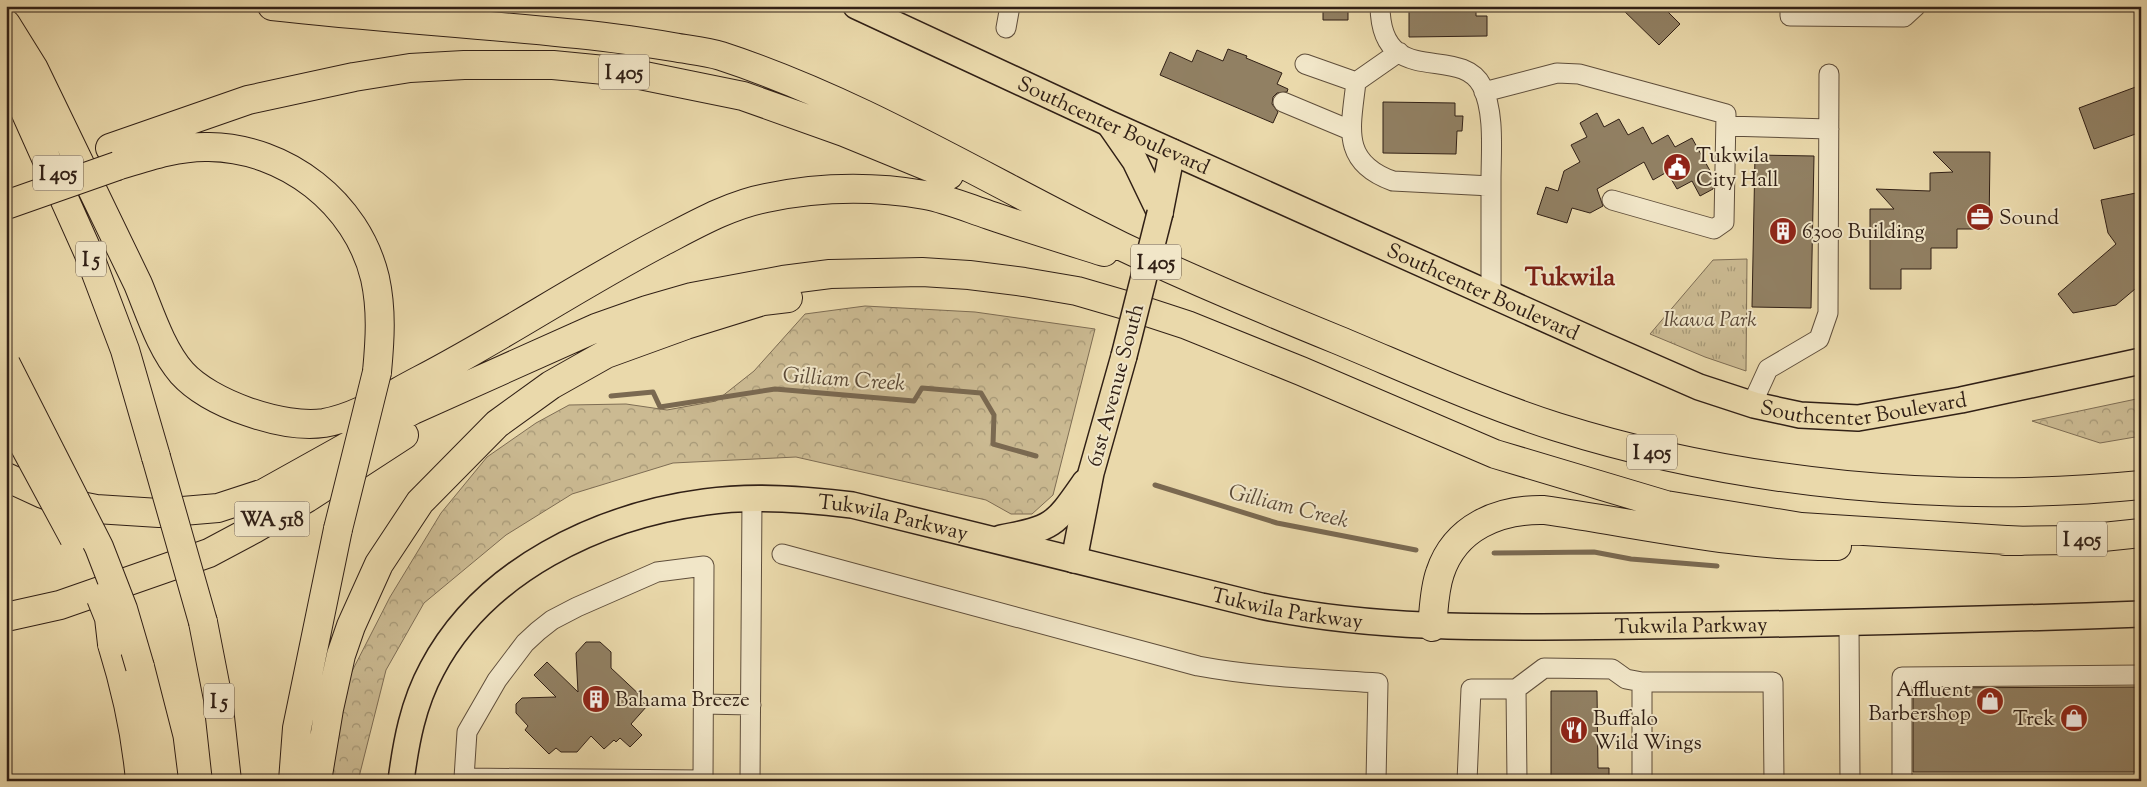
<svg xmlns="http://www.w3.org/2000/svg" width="2147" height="787" font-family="'Sorts Mill Goudy',serif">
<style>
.forest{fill:url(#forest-crowns);stroke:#7e6d54}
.park{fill:url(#park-tufts);stroke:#7e6d54}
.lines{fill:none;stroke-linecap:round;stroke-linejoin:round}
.stream{stroke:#7a6951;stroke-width:5}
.building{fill:#918063;stroke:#312016}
.minor-casing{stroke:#5f4e3b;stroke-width:21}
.major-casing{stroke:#312016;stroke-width:28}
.highway-casing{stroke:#312016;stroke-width:30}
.minor{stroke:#f1e6c8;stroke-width:19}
.major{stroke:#ead9ab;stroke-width:25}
.highway{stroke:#ead9ab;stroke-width:28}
.major-bridge-casing{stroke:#312016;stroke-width:28;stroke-linecap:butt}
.highway-bridge-casing{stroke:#312016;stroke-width:30;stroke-linecap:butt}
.major-bridge{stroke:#ead9ab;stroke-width:25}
.highway-bridge{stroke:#ead9ab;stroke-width:28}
.labels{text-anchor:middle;stroke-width:4;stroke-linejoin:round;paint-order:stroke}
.shield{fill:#f1e6c8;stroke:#6b5b4b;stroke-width:1}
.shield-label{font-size:20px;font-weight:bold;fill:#312016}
.street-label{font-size:21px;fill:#312016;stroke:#f1e6c8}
.poi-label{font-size:21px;fill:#312016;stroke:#f1e6c8;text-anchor:start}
.park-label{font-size:21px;font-style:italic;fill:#584635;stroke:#f1e6c8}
.water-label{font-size:22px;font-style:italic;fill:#5c4b38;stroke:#f1e6c8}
.district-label{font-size:26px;font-weight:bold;fill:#7a1f14;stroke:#f1e6c8}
</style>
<defs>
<pattern id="forest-crowns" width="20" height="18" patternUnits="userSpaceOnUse" patternTransform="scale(1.25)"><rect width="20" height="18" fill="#cbba92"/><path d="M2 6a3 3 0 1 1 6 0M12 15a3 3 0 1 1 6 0" fill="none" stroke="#a59776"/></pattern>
<pattern id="park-tufts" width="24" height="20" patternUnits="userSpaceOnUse" patternTransform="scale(1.25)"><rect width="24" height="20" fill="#cbba92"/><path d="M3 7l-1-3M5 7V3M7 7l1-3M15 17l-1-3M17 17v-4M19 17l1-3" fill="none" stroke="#a59776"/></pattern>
</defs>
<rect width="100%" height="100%" fill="#ead9ab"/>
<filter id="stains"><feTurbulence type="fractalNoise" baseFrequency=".004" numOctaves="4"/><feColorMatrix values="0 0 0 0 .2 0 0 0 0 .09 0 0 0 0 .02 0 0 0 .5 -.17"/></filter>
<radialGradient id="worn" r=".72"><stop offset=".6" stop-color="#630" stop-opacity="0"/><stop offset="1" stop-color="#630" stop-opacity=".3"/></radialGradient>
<path class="forest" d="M865,306L975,312L1095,329L1053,495L1032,514H1011L986,500L796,457L673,463L572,494L506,535L424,603L386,670L358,781H325L348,679L390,597L441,513L487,457L536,423L569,405L626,404L667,410L716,401L754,371L805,314Z
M2141,398V436L2100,443L2032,421Z"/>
<path class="park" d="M1747,259L1746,371L1705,357L1650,334L1713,260Z"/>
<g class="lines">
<path class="stream" d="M611,396L653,392L660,407L775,389L914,401L922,388L981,393L994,415L993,444L1036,456
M1155,485L1277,523L1416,550
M1494,553L1594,552L1631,559L1717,566"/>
</g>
<path class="building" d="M1323,6H1348V20H1323Z
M1431,6H1476V16H1487V36L1409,37V8H1431Z
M1619,6H1662L1680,24L1659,45Z
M1228,49L1247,56L1246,58L1282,73L1277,84L1288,89L1287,92L1277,93L1273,97L1272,104L1278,112L1273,123L1160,75L1170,52L1192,62L1197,50L1223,61Z
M2141,85V132L2094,149L2079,108Z
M1383,102L1455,103V116H1463L1462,131H1457L1456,154L1383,153Z
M1597,113L1604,127L1619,119L1628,135L1643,127L1652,144L1668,135L1675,147L1692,138L1714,178L1713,189L1700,196L1692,181L1677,189L1667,172L1653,180L1644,162L1597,189L1603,206L1590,213L1572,208L1567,223L1537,214L1546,187L1558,191L1564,171L1580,162L1571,145L1587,137L1580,123Z
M1933,152H1990L1989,229H1957V248H1931V269H1901V289H1870V209H1894L1876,189L1930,191V173L1953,172Z
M1755,155L1814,156L1811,308L1752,307Z
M2141,192V284L2116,305L2073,313L2058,294L2116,244L2108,233L2101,200Z
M586,642H600L611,652V668L644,699L642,701L647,706L631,724L642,735L630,747L620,738L616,742L614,740L604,749L591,736L577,752H561L556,748L549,754L525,730L528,726L516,713V704L522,698L556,697L534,675L547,662L578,692L576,653Z
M2141,687V772H1913V688Z
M1551,691H1597L1598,768H1609V781H1551Z"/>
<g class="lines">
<g class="minor-casing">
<path id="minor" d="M1380,6C1381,91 1460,43 1482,86C1495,113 1491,151 1491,180C1491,218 1491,256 1491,294
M1790,6V16L1904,17L1916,6
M1006,28L1010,6
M1399,52L1356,82C1351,127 1340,162 1393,181L1491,186
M1305,64L1356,82
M1484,92L1557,73L1579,74L1726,114L1724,222L1714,229L1612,200
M1283,102L1350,130
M1726,126L1829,129
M1752,404L1768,369L1819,339L1828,313L1829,74
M782,554L1198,666C1257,677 1317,679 1378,683L1376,781
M704,566L703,780L464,778L467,732L497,680L525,643L538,631L552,620L577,607L657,572Z
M1849,624L1850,781
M1642,682V781
M1516,689L1517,781
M703,704L751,705
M750,781L752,499
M1467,781L1471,689H1516L1544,668L1612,669L1626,679L1642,682H1773L1774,781
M1902,781V677L2141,675"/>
</g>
<g class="major-casing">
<g id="major">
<path id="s1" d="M856,6L1108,123L1603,345L1699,387L1754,405L1800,415L1858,418L1961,400L2141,361"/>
<path d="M1110,125L1135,161L1160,213"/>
<path d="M1160,213L1172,152"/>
<path d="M1001,538C1054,528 1055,525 1085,482"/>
<path d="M1074,560L1091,473L1124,356"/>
<path id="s2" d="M401,781C406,742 413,704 432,669C484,570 599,516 705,502C753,495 804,499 852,505L1261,606C1386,632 1513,627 1640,626C1807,624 1974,620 2141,614"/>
</g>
</g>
<g class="highway-casing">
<path id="highway" d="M272,6C370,17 468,23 566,33C602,36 637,41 673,47C689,50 706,51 721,56C862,102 988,181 1121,246C1192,280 1265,310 1338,340C1410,370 1482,403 1557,427C1742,485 1948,504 2141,485
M6,24L34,69L138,284C150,313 161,349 182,373C210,404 283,429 324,423C358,417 389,396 420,380C501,338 578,286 660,243C693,226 729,205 766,198C818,187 873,186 925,195C947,199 968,208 989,215C1027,228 1066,240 1104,252
M6,69L88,252L125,350L156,457
M110,148L248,100L354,77L410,68L464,65H553L625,72L743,96L844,132L949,175
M117,166C146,157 178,146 209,147C286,148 357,203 375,278C382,310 380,340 377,372
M6,477L43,494L66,503L96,509L159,513L218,508L264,493L413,410L596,328L647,310L692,297L783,280L830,274L922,272L969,275L1024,282L1077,291L1132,307L1187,325L1301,371L1495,454L1666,505L1801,527L2022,541
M2005,541L2074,540L2141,533
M6,617L60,605L209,553L254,529L307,498L404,435
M203,622L218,699L227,781
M1432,627C1434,609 1434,590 1440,573C1455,527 1499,509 1544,510C1642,524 1738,547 1837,546
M112,644C126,689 136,734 140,781
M140,667L159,741L164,781
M293,781L297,728L338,529
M317,781L329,709L341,655L351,626L379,564L420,502L497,424L551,385L606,354L686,325L763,301L788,298"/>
</g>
<use href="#minor" class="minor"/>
<use href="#major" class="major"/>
<use href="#highway" class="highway"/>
<g class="major-bridge-casing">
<path id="major-bridge" d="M1124,356L1160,213"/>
</g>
<g class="highway-bridge-casing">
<path id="highway-bridge" d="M6,205L117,166
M6,364L99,547L123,609L140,667
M6,412L74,538
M156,457L203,622
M338,529L377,372
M101,598L109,618L112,644"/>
</g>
<use href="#major-bridge" class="major-bridge"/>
<use href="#highway-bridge" class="highway-bridge"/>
</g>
<defs>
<g id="civic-disc" transform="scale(1.4375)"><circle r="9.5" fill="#8f2418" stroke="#f1e6c8"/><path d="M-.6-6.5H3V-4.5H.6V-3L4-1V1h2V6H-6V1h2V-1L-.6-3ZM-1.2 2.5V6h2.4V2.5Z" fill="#fff"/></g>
<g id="office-disc" transform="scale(1.4375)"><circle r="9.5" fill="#8f2418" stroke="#f1e6c8"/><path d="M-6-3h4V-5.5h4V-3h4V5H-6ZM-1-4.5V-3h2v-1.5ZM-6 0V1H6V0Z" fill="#fff"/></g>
<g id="building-disc" transform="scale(1.4375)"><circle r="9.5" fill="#8f2418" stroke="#f1e6c8"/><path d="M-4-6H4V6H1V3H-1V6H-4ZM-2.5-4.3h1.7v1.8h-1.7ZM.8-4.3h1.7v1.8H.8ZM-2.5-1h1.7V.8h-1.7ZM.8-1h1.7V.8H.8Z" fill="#fff"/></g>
<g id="shop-disc" transform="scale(1.4375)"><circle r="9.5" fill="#8f2418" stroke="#f1e6c8"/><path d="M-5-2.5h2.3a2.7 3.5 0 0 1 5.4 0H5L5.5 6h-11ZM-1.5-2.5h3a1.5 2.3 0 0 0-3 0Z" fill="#fff"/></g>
<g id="restaurant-disc" transform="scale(1.4375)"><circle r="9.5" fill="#8f2418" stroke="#f1e6c8"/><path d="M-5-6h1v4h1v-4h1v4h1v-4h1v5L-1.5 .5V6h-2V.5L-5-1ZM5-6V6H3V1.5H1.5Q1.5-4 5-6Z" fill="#fff"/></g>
</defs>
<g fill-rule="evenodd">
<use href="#civic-disc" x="1677" y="167"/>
<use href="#office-disc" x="1980" y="217"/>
<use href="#building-disc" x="1783" y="231"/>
<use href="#building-disc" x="596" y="699"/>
<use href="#shop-disc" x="1990" y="701"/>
<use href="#shop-disc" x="2074" y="718"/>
<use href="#restaurant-disc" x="1574" y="730"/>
</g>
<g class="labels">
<g class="shield">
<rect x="599" y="54.5" width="50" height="35" rx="4"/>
<rect x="33" y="155.5" width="50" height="35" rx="4"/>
<rect x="76" y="241.5" width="30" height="35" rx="4"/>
<rect x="1131" y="244.5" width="50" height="35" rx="4"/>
<rect x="1627" y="434.5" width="50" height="35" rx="4"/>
<rect x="234.5" y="501.5" width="75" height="35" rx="4"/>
<rect x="2057" y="521.5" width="50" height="35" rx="4"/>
<rect x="204" y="683.5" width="30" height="35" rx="4"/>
</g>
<g class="shield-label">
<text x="624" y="79">I 405</text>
<text x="58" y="180">I 405</text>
<text x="91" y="266">I 5</text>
<text x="1156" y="269">I 405</text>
<text x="1652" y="459">I 405</text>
<text x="272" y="526">WA 518</text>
<text x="2082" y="546">I 405</text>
<text x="219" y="708">I 5</text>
</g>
<g class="street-label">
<text dy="7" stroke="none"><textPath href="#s1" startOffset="284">Southcenter Boulevard</textPath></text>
<text dy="7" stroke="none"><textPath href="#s1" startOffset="689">Southcenter Boulevard</textPath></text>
<text transform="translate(1115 385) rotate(-75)" y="7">61st Avenue South</text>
<text dy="7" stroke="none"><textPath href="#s1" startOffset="1094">Southcenter Boulevard</textPath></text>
<text dy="7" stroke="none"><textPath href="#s2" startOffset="639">Tukwila Parkway</textPath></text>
<text dy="7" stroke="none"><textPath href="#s2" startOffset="1044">Tukwila Parkway</textPath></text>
<text dy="7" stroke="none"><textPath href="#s2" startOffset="1449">Tukwila Parkway</textPath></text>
</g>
<g class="poi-label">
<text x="1696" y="162">Tukwila<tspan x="1696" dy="24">City Hall</tspan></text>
<text x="1999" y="224">Sound</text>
<text x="1802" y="238">6300 Building</text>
<text x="1971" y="696" text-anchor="end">Affluent<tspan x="1971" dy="24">Barbershop</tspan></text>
<text x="615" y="706">Bahama Breeze</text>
<text x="1593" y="725">Buffalo<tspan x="1593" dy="24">Wild Wings</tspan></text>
<text x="2055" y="725" text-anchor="end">Trek</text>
</g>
<g class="park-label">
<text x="1710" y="326">Ikawa Park</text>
</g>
<g class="water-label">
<text transform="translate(844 378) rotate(4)" y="8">Gilliam Creek</text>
<text transform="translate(1289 505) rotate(14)" y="8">Gilliam Creek</text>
</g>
<g class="district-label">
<text x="1570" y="285">Tukwila</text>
</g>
</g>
<rect width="2147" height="787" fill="none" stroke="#ead9ab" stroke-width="25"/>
<rect x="8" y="8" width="2132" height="772" fill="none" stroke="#312016" stroke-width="2.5"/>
<rect x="12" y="12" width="2122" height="762" fill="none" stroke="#312016"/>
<rect width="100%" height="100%" filter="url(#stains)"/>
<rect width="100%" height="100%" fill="url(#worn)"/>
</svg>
